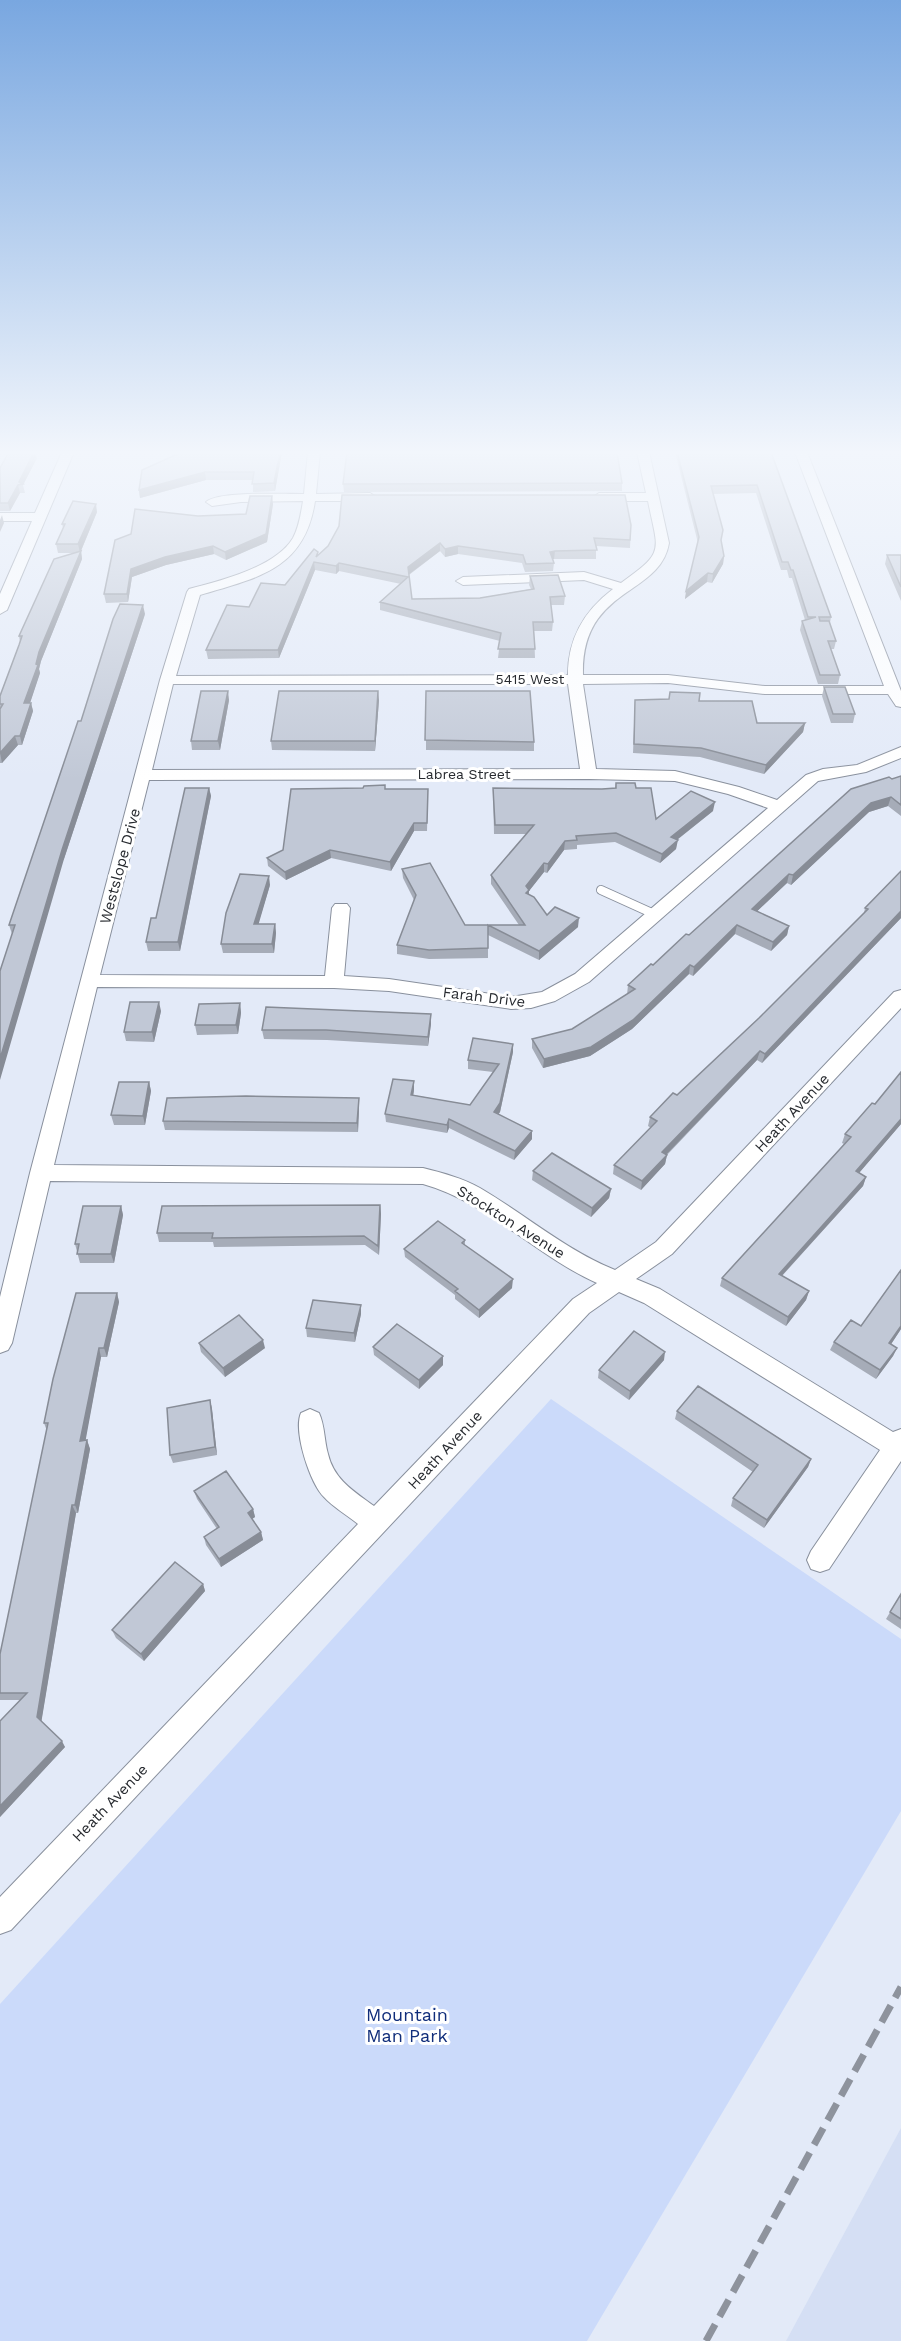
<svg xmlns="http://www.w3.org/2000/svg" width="901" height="2341" font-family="'Work Sans',sans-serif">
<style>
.built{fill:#d5dff4}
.green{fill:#cbdafa}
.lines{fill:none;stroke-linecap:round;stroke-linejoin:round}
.lane-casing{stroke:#89909d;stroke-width:10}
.street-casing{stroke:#89909d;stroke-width:2}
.lane{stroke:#fff;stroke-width:8}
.street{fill:#fff;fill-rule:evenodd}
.rail{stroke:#8e939d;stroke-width:7;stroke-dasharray:19 9;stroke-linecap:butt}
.wall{fill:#a6acb8}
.shaded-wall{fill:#878c96}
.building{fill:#c1c8d6;stroke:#878c96;stroke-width:1.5}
.labels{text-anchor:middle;stroke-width:6;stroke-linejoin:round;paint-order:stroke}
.far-street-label{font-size:14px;fill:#272a2f;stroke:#fff}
.street-label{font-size:15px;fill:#272a2f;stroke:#fff}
.near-park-label{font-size:18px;fill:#102d7a;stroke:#fff}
</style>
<rect width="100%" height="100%" fill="#e3eaf8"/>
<path class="built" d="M901,2128V2341H786Z"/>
<path class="green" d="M551,1399L901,1639V1811L587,2341H0V2004Z"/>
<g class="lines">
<g class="lane-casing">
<path id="lane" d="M601,890L654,914"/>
</g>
<g class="street-casing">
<path id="street" d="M62,452H74L7,610L0,614V594L32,521H0V513H35Z
M308,452H320L316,494L370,493L376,497L370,501H315C305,569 258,578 200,595L176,676L568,675C568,638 584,611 613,589L584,580L463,585L456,581L463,577L584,572L621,583C666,551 658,552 648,501H599L593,497L599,493H646L637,452H649L669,543C660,597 581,586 583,675H668L765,686H884L795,452H807L901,691V707L896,706L888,694H765L668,683L583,684L596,769L675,771L739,787L777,800L806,775L823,769L857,765L901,747V758L866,772L818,781L589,982L555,1001L531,1008L511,1009L389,991L334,988L97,987L54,1165L423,1168C443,1173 462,1178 480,1188C526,1215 566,1250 615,1270L656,1242L894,992L901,990V1008L672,1254L636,1279L660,1289L893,1432L901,1429V1461L829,1569L820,1572L811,1569L807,1560L811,1551L880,1450L644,1303L619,1292L589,1313L11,1930L0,1934V1897L358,1524C347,1515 333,1507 324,1497C310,1483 293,1431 301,1413L310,1409L319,1413C325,1426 324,1440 328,1454C334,1480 355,1492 374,1506L573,1299L597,1283C536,1256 488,1202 423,1184L50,1181L12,1343L8,1350L0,1353V1297L30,1173L160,680L187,592L189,589C220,581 276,567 293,538C299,527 301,513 303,501L241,502L212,506L206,502C218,491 284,494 304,494ZM173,684H568L580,769L152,770ZM589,779L675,781L728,794L768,808L575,974L542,992L511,997L389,979L344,976L350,908L347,904H335L332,908L325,976L100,975L149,780Z"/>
</g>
<use href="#lane" class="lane"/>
<use href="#street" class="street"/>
<path class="rail" d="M706,2341L901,1987"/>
</g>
<path class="wall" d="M282,452L275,491L253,492V480H206L140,498L139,490Z
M675,452H771L831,617L830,623L836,641L834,649H831L840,675L838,684H818L800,630L802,621L805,620L792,578H789L787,570H781L756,493L713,494L724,556L723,564L712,583L707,582L685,599L698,543Z
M37,458L23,485L25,493H20L10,511H0V468Z
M622,483V491L344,492L343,484Z
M273,504L267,542L226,560L214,554L166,565L132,577L128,602L106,603L104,594L198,516L246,514Z
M97,512L81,551L82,559L41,661L39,669L40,673L30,703H31L33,711L22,745H18L2,763H0V696L20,642L19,636L75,553H58L56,544L63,528L62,524Z
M631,525L630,548L596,546V559H553L554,563L553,571L525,572L522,563L458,554L445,557L440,551L409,575L412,599L480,598L531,589L529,585L530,576L565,596L564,605H551L553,622L552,631H534L535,658H498L500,641L380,610V602L401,584L339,571L336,574L315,570L279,658L208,659L206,650L249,607L285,585L318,552V555Z
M887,555H901V601L885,564Z
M145,614L64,859L12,934L9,925L81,721Z
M824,687L855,714L853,723H831L822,696Z
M426,691L534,742V751L426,750Z
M670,692L699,701L757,723H805L803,732L764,774L700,757L633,753L635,700L669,699Z
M229,700L220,750H192L191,741Z
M379,700L375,751L272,750L271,741Z
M901,776V816L888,806L869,812L791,885L787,883L757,911L789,926L787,935L771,951L735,934L693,976L689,974L632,1029L590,1056L543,1068L532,1048V1039L572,1029L627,995L628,985L653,965L689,935L892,779Z
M616,783L636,788L656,819L713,811L677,840L676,849L660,863L615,842L577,845V849L564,850L547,873L544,872L529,891V894L547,915L578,927L539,960L488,935V958L429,959L397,954V945L414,900L403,878L402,869L465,925H519L491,884V875L526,834H494L493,788L602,789L615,788Z
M209,788L211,796L180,951H148L146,942Z
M385,789H428L427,831H414L391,871L331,858L286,880L268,866L267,858L283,850Z
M901,871V918L762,1063L757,1060L667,1155L665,1164L641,1190L613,1174L614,1165L651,1128L648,1126L650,1117L677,1095L759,1018L864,913L865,908Z
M270,885L258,924H275L276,933L274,953H223L221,944Z
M240,1003L241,1013L238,1034L197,1035L195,1025Z
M161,1011L154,1042L126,1041L124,1032Z
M431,1024L428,1046L327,1040L264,1039L262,1030Z
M513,1052L500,1112L498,1114L532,1139L514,1160L449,1128L447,1133L386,1122L385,1114L414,1090L413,1095L470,1105L493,1072L468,1069V1060Z
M901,1072V1124L859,1173L866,1177L863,1186L782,1276L809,1291L806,1300L786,1326L720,1286L722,1278L844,1144L842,1143L845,1134L875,1104Z
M149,1082L151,1091L145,1125H114L111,1115Z
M359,1098V1107L358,1132L165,1130L163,1121Z
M533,1171L611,1189L609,1198L591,1217L532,1180Z
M380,1205L381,1214L379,1255L365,1245L214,1247L213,1242H159L157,1233Z
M121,1206L123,1215L114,1263H80L75,1244Z
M465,1240V1245L512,1288L479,1318L455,1299V1295L405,1257L404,1249Z
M901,1270V1329L891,1344L897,1348L893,1356L876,1379L830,1350L834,1342L861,1326Z
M117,1293L119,1302L107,1357H101L85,1440H87L90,1449L78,1513H76L41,1722L65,1747L0,1817V1721L20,1700H0V1654L47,1431L44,1423Z
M361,1314L355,1342L307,1337L306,1328Z
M199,1343L265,1348L225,1377L201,1352Z
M373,1347L443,1356V1365L419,1389L374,1355Z
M664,1360L629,1400L598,1378L599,1370Z
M210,1400L212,1409L217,1455L173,1463L170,1455Z
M677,1411L811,1459L808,1467L764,1528L731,1506L733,1498L753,1472L675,1419Z
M194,1491L253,1509L255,1517L252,1519L261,1532L263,1540L221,1567L206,1545L204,1537L217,1529L197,1499Z
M203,1584L205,1591L144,1661L116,1638L112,1630Z
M901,1594V1629L886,1619Z"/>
<path class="shaded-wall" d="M34,452H35L37,458L23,485L19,482Z
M280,452H282L275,491L274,483Z
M205,472L206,480L140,498L139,490Z
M18,485L20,493L10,511L8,503Z
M272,496L273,504L267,542L226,560L225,552Z
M96,504L97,512L80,553L78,544Z
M2,515L4,523L0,532V520Z
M440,543V551L408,575V567Z
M213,546L214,554L166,565L132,577L128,602L127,594L131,569L165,557Z
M458,546V554L445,557V549Z
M81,551L82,559L41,661L39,669L40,673L27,712L24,703L39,652Z
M555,551L554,559L550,560V552Z
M724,556L723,564L712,583L713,574Z
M314,562L315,570L279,658L278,650Z
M339,563V571L336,574V566Z
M708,573L707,582L685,599L686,591Z
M143,605L145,614L64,859L0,1080V1059L62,850Z
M228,691L229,700L220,750L218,741Z
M378,691L379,700L375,751V741Z
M31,703L33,711L22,745L20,736Z
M805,723L803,732L764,774L766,765Z
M15,736L18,745L2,763L0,753Z
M209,788L211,796L180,951L178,942Z
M891,797L888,806L869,812L791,885L793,875L871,803Z
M715,802L713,811L669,846L671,837Z
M414,823V831L391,871L390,862Z
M678,840L676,849L660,863L662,854Z
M565,841L564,850L547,873L548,864Z
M330,850L331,858L286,880L285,872Z
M544,863V872L529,891L528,899L526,902V886Z
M789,874L787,883L750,918L752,909Z
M269,876L270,885L256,933L254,924Z
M901,911V918L762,1063L765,1054Z
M579,918L578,927L539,960V951Z
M275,924L276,933L274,953L272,944Z
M737,925L735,934L693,976L694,967Z
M789,926L787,935L771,951L773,942Z
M690,965L689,974L632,1029L590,1056L543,1068L544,1059Z
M159,1002L161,1011L154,1042L152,1032Z
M240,1003L241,1013L238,1034L236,1025Z
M431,1014V1024L428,1046V1037Z
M513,1044V1052L500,1112L493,1121L494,1112Z
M760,1051L757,1060L660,1161L662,1152Z
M414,1081V1090L412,1104L411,1095Z
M149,1082L151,1091L145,1125L143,1116Z
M359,1098V1107L358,1132L357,1123Z
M449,1119V1128L447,1133V1125Z
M901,1119V1124L853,1180L856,1171Z
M532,1131V1139L514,1160L515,1151Z
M667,1155L665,1164L641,1190L642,1181Z
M866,1177L863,1186L776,1282L779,1274Z
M611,1189L609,1198L591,1217L592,1208Z
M380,1205L381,1214L379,1255L378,1246Z
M121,1206L123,1215L114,1263L111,1254Z
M513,1279L512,1288L479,1318V1310Z
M809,1291L806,1300L786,1326L788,1317Z
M117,1293L119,1302L107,1357L104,1348Z
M361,1305V1314L355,1342L354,1333Z
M901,1326V1329L886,1352L889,1343Z
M263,1340L265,1348L225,1377L223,1368Z
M99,1348L101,1357L84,1449L80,1441Z
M897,1348L893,1356L876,1379L880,1370Z
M665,1352L664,1360L629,1400L630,1391Z
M443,1356V1365L419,1389V1380Z
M210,1400L212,1409L217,1455L215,1447Z
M87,1440L90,1449L78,1513L75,1505Z
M811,1459L808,1467L764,1528L767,1520Z
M72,1505L76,1513L41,1724L37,1717Z
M253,1509L255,1517L249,1521L248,1513Z
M261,1532L263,1540L221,1567L219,1559Z
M203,1584L205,1591L144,1661L141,1654Z
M62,1741L65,1747L0,1817V1806Z"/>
<path class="building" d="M9,452H34L19,482L23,484L18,485L8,503H0V468Z
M182,452H280L274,483L252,484L254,472H205L139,490L142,470Z
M347,452H617L622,483L343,484Z
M677,452H771L831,617H819L820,621H829L836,641H828L840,675H820L802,621L816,617H808L793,570H791L788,562H782L757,485L711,486L723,530L721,540L724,556L713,574L708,573L686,591L699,537Z
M342,495H625L631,525L630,540L594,538L597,550L555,551L550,552L554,563L526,564L523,555L458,546L445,549L440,543L408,567L412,599L480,598L534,589L530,576L558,575L565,596L550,597L553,622H533L535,649H498L501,633L380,602L408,577L339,563L336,566L314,562L278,650H206L227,605L249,607L261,583L285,585L314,549L318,552L316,557L328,546L339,526Z
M250,496H272L266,534L225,552L213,546L165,557L131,569L127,594H104L115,540L131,534L135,509L198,516L246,514Z
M73,501L96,504L78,544H56L65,524H62Z
M81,551L39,652L36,664L38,665L24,703H31L20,736H15L0,753V709L3,704H0V696L19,645L22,636H19L54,559Z
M887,555H901V587Z
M120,604L143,605L62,850L0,1059V971L15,925H9L78,721H81L113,619Z
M824,687H845L855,714H833Z
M201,691H228L218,741H191Z
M279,691H378L375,741H271Z
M426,691H530L534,742L425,740Z
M670,692L700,693L699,701H752L757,723H805L766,765L701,748L634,744L635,700L669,699Z
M901,776V805L891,797L871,803L793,875L789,874L752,909L789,926L773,942L737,925L694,967L690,965L633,1020L591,1047L544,1059L532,1039L572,1029L635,989L628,985L651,964L653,965L686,934L689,935L851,789L889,777L892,779Z
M616,783H635L636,788H651L656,819L691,791L715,802L671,837L678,840L662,854L616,833L576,836L577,840L565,841L548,864L544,863L526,886L529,890L526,893L534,897L547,915L555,907L579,918L539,951L488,925V948L429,950L397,945L416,895L402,869L430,863L465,925H525L491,875L534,825H495L493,788L602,789L616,788Z
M385,785V789H428L427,823H414L390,862L330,850L285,872L267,858L283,850L291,789L363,788L364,786Z
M185,788H209L178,942H146L151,918H156Z
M901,871V911L765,1054L760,1051L662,1152L667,1155L642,1181L614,1165L657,1121L650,1117L673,1093L677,1095L759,1018L868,909L865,908Z
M240,874L269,876L254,924H275L272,944H221L226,913Z
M130,1002H159L152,1032H124Z
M240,1003L236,1025H195L199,1004Z
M266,1007L431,1014L428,1037L326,1030H262Z
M473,1038L513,1044L500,1103L494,1112L532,1131L515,1151L449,1119L447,1125L385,1114L393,1079L414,1081L411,1095L470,1105L499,1064L468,1060Z
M901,1072V1119L856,1171L866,1177L779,1274L809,1291L788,1317L722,1278L851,1137L845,1134L872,1103L875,1104Z
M119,1082H149L143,1116L111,1115Z
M246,1096L359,1098L357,1123L163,1121L167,1098Z
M552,1153L611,1189L592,1208L533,1171Z
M380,1205L378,1246L364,1236L212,1238L213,1233H157L162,1206Z
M83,1206H121L111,1254H77L79,1244H75Z
M438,1221L465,1240L462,1243L513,1279L479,1310L455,1291L458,1289L404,1249Z
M901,1270V1326L889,1343L897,1348L880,1370L834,1342L851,1320L861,1326Z
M76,1293H117L104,1348H99L80,1441L87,1440L75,1505H72L37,1717L62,1741L0,1806V1721L27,1693H0V1654L48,1423H44L53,1379Z
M313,1300L361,1305L354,1333L306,1328Z
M239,1315L263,1340L223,1368L199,1343Z
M397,1324L443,1356L419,1380L373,1347Z
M634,1331L665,1352L630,1391L599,1370Z
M698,1386L811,1459L767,1520L733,1498L758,1465L677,1411Z
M210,1400L215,1447L170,1455L167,1408Z
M226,1471L253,1509L248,1513L261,1532L219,1559L204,1537L219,1527L194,1491Z
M175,1562L203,1584L141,1654L112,1630Z
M901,1594V1619L890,1612Z"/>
<linearGradient id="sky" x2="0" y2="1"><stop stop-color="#79a7e0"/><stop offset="0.58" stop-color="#f2f6fc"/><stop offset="1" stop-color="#f2f6fc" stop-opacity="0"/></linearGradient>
<rect width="901" height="780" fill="url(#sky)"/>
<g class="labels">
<g class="far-street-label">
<text x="530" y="684">5415 West</text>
<text x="464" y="779">Labrea Street</text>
</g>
<g class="street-label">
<text transform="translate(120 866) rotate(-75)" y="5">Westslope Drive</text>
<text transform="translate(484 997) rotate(7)" y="5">Farah Drive</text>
<text transform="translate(792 1113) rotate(-47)" y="5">Heath Avenue</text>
<text transform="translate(511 1222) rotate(32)" y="5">Stockton Avenue</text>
<text transform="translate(445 1450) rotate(-47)" y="5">Heath Avenue</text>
<text transform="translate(110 1803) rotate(-46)" y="5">Heath Avenue</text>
</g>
<g class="near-park-label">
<text x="407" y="2021">Mountain<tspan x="407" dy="21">Man Park</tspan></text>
</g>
</g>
</svg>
